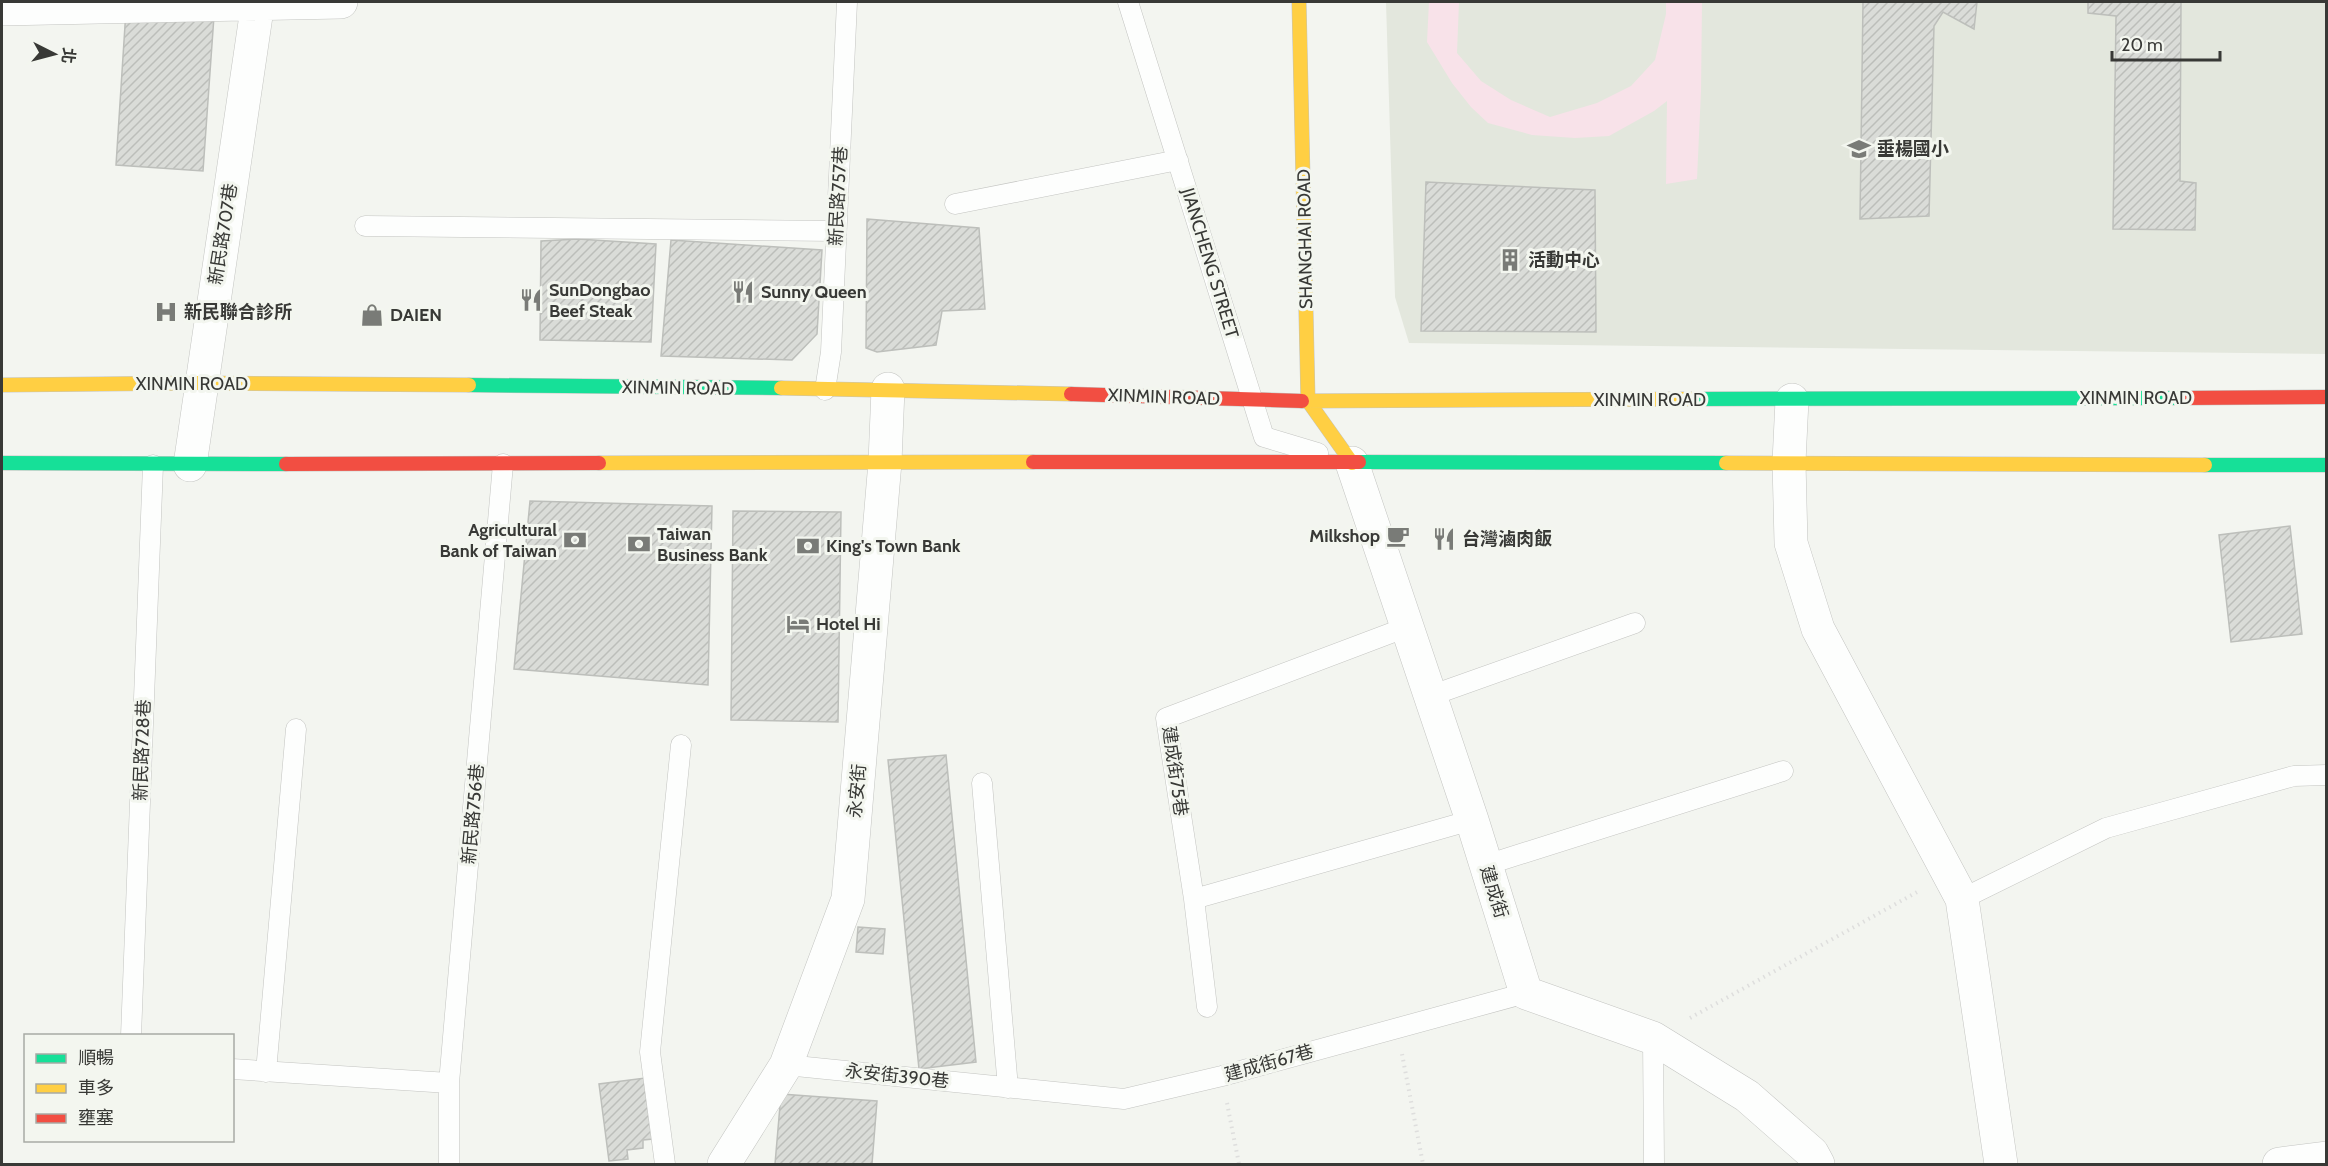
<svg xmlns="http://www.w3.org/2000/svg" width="2328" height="1166" font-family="Cabin,'Noto Sans TC',sans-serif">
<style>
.built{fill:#e3e7dd}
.grass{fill:#f8e2e9}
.building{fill:url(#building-hatch);stroke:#bdbfbb;stroke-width:1.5}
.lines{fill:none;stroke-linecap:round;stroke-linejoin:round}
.lane-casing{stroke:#c3c4c1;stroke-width:21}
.street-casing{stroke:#c3c4c1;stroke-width:34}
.fast-casing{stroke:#c3c4c1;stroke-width:15}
.slow-casing{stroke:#c3c4c1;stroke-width:15}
.jam-casing{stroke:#c3c4c1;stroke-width:15}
.path{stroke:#dededd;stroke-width:4;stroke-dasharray:1.5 4.5;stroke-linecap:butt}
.lane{stroke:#fdfefd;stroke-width:20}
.street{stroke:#fdfefd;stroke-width:33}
.fast{stroke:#16e098;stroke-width:14}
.slow{stroke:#ffcf43;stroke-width:14}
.jam{stroke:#f24e42;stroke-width:14}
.labels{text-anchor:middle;stroke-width:6;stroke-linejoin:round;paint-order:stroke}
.poi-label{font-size:18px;font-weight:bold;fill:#383936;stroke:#f3f6ef;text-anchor:start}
.street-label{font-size:18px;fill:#383936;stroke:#f3f6ef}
</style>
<defs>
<pattern id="building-hatch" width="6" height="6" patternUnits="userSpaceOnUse" patternTransform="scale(1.5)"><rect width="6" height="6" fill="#dadcd8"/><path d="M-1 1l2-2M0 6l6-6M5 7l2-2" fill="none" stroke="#bcbeba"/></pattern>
</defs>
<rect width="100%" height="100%" fill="#f3f5f0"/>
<path class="built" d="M1386,2H2326V354L1409,343L1395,297Z"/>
<path class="grass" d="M1429,2H1459L1457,53L1481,81L1511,100L1550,117L1597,103L1631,86L1655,60L1666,14V2H1702L1701,91L1697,179L1666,184L1667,101L1654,111L1609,136L1575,138L1532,135L1488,123L1471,107L1452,83L1427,42Z"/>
<path class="building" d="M1863,2H1977L1974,29L1943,12L1934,26L1929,216L1860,219Z
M2088,2H2181L2180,181L2196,183L2195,230L2113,229L2116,16L2088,13Z
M126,10L214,16L203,171L116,165Z
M1426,182L1595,190L1596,332L1421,331Z
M867,219L979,228L985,309L942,311L936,345L877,352L866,348Z
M578,239L656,244L651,342L540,340L541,241Z
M671,240L822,250L817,334L792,360L661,356Z
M530,501L712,506L708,685L514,669Z
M733,511L841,512L838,722L731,720Z
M2290,526L2302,634L2231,642L2219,535Z
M946,755L976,1062L919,1069L888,760Z
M858,927L885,929L883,954L856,952Z
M645,1078L653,1139L643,1140V1148L627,1150L628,1159L609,1161L599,1084Z
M781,1094L877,1101L872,1164H775Z"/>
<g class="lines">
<g class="lane-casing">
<path id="lane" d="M1128,2L1264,437L1318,453
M955,204L1178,160
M365,226L836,231
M825,390L831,352L847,2
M1430,696L1635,623
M982,783L1008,1088
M1486,865L1783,771
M1194,899L1472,820
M1962,899L2106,828L2294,776L2326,775
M1207,1007L1194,899L1166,718L1407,627
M131,1036L153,465
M1653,1038L1654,1164
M786,1065L1124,1099L1222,1076L1526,993
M232,1069L449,1083
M266,1072L296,729
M449,1164V1083L503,464
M665,1164L650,1052L681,745"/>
</g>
<g class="street-casing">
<path id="street" d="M2,9L341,2
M1792,400L1789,462L1791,543L1818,629L1962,899L2001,1164
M1352,463L1472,820L1526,993L1653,1038L1747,1096L1812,1153L1818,1164
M190,465L258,2
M724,1164L786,1065L848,899L885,462L888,389
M2279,1164L2326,1158"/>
</g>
<g class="fast-casing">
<path id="fast" d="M469,385L781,388
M1691,399L2182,398
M1359,462L1726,463
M2,463L286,464
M2205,465H2326"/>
</g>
<g class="slow-casing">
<path id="slow" d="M1299,2L1308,401L1352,463
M2,385L201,383L469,385
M781,388L1071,394
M1302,401L1691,399
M599,463L1033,462
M1726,463L2205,465"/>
</g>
<g class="jam-casing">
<path id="jam" d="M1071,394L1302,401
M2182,398L2326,397
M1033,462H1359
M286,464L599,463"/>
</g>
<path class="path" d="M1690,1018L1919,891
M1402,1054L1423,1164
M1227,1103L1239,1164"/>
<use href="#lane" class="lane"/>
<use href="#street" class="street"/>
<use href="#fast" class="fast"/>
<use href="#slow" class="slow"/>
<use href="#jam" class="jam"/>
</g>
<defs>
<g id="school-bare" transform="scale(1.8)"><path d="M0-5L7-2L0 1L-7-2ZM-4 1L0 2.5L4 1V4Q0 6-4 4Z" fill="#797b77" stroke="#f3f6ef" stroke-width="2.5" paint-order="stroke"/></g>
<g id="building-bare" transform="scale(1.8)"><path d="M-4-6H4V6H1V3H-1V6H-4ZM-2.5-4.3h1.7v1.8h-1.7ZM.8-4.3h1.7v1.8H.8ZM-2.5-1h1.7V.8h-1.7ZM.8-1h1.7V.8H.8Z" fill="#797b77" stroke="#f3f6ef" stroke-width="2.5" paint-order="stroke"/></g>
<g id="restaurant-bare" transform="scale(1.8)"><path d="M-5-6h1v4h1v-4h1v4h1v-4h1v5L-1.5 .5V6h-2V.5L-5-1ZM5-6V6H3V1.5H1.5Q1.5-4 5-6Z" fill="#797b77" stroke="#f3f6ef" stroke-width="2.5" paint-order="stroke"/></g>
<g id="hospital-bare" transform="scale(1.8)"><path d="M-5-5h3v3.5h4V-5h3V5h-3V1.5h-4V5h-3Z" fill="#797b77" stroke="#f3f6ef" stroke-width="2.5" paint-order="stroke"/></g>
<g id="shop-bare" transform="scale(1.8)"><path d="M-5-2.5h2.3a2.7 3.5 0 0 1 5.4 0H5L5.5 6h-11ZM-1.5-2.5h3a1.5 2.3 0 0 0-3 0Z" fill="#797b77" stroke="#f3f6ef" stroke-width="2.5" paint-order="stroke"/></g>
<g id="cafe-bare" transform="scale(1.8)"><path d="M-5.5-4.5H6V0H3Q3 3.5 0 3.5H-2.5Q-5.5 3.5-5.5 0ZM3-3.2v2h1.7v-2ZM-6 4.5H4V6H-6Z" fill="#797b77" stroke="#f3f6ef" stroke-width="2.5" paint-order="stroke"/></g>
<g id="bank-bare" transform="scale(1.8)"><path d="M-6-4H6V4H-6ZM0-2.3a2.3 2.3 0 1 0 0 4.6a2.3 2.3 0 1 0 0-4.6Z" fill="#797b77" stroke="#f3f6ef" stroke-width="2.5" paint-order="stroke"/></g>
<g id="hotel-bare" transform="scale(1.8)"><path d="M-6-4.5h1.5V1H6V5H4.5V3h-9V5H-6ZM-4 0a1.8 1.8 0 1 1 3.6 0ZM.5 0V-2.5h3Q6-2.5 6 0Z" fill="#797b77" stroke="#f3f6ef" stroke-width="2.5" paint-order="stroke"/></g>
</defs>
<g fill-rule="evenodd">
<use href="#school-bare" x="1859" y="149"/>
<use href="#building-bare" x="1510" y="260"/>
<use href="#restaurant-bare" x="743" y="292"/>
<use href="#restaurant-bare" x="531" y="300"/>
<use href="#hospital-bare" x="166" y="312"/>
<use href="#shop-bare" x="372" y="315"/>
<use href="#cafe-bare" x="1398" y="536"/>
<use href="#restaurant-bare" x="1444" y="539"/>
<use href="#bank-bare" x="575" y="540"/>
<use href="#bank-bare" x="639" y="544"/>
<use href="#bank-bare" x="808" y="546"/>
<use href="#hotel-bare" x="798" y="624"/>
</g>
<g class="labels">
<g class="poi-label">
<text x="1877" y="155">垂楊國小</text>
<text x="1528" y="266">活動中心</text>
<text x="549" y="296">SunDongbao<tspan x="549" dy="21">Beef Steak</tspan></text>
<text x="761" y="298">Sunny Queen</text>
<text x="184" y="318">新民聯合診所</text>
<text x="390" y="321">DAIEN</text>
<text x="557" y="536" text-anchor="end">Agricultural<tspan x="557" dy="21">Bank of Taiwan</tspan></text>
<text x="657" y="540">Taiwan<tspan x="657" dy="21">Business Bank</tspan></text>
<text x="1380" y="542" text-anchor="end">Milkshop</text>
<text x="1462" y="545">台灣滷肉飯</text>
<text x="826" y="552">King's Town Bank</text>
<text x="816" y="630">Hotel Hi</text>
</g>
<g class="street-label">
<text transform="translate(838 196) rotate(-87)" y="6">新民路757巷</text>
<text transform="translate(223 234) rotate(-81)" y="6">新民路707巷</text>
<text transform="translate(1305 239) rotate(-91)" y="6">SHANGHAI ROAD</text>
<text transform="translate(1210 263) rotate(73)" y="6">JIANCHENG STREET</text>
<text x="192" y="390">XINMIN ROAD</text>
<text transform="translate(678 388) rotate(1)" y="6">XINMIN ROAD</text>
<text transform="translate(1164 397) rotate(2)" y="6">XINMIN ROAD</text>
<text x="2136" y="404">XINMIN ROAD</text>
<text x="1650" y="406">XINMIN ROAD</text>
<text transform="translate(142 750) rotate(-88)" y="6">新民路728巷</text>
<text transform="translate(1175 771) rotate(82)" y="6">建成街75巷</text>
<text transform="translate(857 791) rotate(-85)" y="6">永安街</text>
<text transform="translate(473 814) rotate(-85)" y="6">新民路756巷</text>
<text transform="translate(1494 892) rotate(73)" y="6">建成街</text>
<text transform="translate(1269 1063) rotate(-16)" y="6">建成街67巷</text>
<text transform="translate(897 1076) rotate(6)" y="6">永安街390巷</text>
</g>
</g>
<rect width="2328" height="1166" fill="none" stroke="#383936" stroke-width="6"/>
<rect x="24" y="1034" width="210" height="108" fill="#f3f6ef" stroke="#a8aaa5" stroke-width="1.5"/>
<rect x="36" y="1054" width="30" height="9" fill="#16e098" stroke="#a8aaa5" stroke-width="1.5"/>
<text x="78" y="1064" font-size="18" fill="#383936">順暢</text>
<rect x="36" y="1084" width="30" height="9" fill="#ffcf43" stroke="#a8aaa5" stroke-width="1.5"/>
<text x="78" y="1094" font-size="18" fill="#383936">車多</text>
<rect x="36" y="1114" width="30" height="9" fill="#f24e42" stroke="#a8aaa5" stroke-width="1.5"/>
<text x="78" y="1124" font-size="18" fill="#383936">壅塞</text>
<g transform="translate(54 54) rotate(96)" stroke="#f3f6ef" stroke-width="4.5" paint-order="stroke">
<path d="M0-4.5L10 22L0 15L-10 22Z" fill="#383936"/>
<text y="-9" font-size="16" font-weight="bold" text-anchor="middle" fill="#383936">北</text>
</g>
<path d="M2112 51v9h108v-9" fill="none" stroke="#383936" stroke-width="3"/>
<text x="2121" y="51" font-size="18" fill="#383936" stroke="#f3f6ef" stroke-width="4.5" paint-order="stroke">20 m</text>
</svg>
